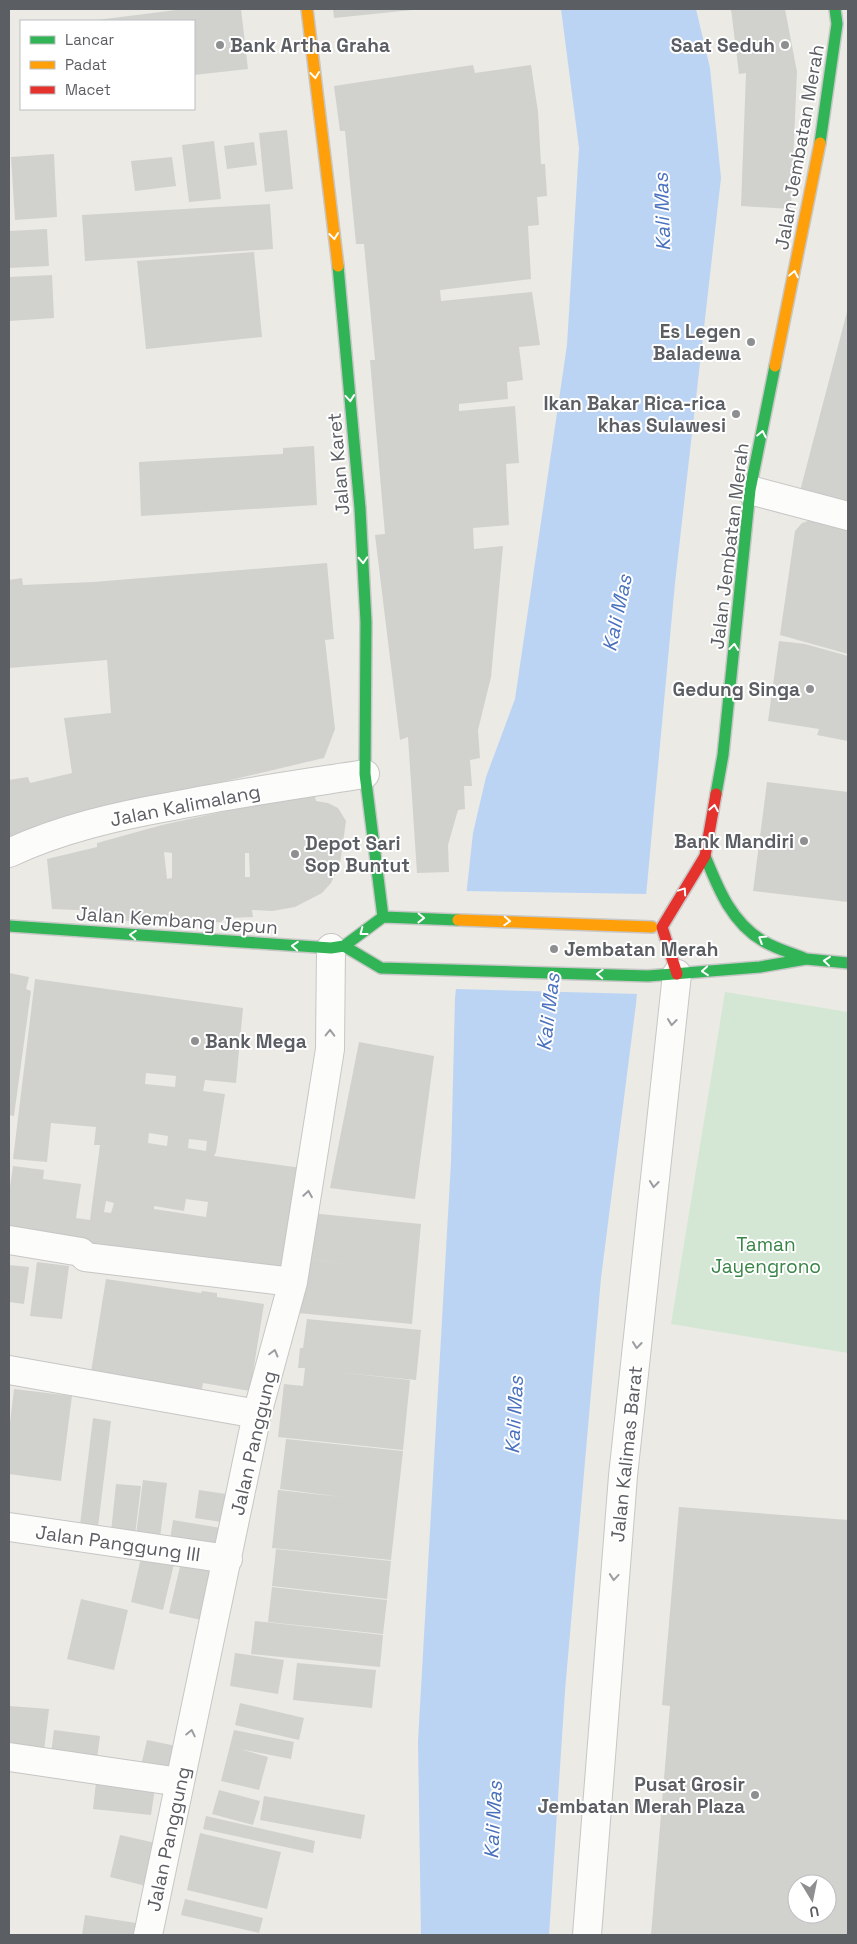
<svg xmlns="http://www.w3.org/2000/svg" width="857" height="1944" font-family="'Space Grotesk',sans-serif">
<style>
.green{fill:#d4e7d4}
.water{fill:#bbd4f4}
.pier{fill:#ebeae5}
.building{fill:#d1d1ce;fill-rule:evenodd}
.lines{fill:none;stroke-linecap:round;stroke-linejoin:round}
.street-casing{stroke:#c7c6c6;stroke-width:30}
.fast-casing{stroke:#c8c7c7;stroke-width:14}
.slow-casing{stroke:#c8c7c7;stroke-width:14}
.jam-casing{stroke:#c8c7c7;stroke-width:14}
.street{stroke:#fcfcfb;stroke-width:28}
.fast{stroke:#30b455;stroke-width:11}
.slow{stroke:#ff9f0a;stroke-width:11}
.jam{stroke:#e5322d;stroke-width:11}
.oneway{stroke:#fff}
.oneway2{stroke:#9b9da0}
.poi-dot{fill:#8d8f90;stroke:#fff;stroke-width:2}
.labels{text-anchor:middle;stroke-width:4;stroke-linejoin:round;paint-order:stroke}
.poi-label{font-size:19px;font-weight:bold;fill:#5b5e63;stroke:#fff;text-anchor:end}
.street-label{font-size:19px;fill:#5b5e63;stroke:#fff}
.park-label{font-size:19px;fill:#398447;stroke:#fff}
.water-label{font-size:20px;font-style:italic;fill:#4971bd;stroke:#fff}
</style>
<rect width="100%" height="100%" fill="#ebeae5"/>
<path class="green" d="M725,992L848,1012V1353L671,1324Z"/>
<path class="water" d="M561,9H696L710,68L721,178L675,583L636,1004L601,1278L565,1691L549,1935H421L418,1741L451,1162L455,998L473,833L486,777L515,699L567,345L579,148Z"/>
<path class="pier" d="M464,891L649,894L639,994L456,989V964Z"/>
<path class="building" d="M184,9H241L248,69L194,75V21H89Z
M333,9H412V10L334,18Z
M731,9H785L797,72L791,209L741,206L746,73L739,74Z
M473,65L475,73L531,65L538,112L541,164H545L547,196L537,197L539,225L528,226L531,279L440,290L441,301L532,292L540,345L519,347L523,380L507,382L508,399L459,404V411L515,406L519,463L506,464L509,525L473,528L474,549L503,546L491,677L478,730L480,758L470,760L472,786H464L465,809L458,810L448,845L449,872L417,873L408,737L400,740L375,535L385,534L370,360H375L364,244H356L345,131H340L334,86Z
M287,130L293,189L265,192L259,133Z
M214,141L221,199L189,202L182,145Z
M254,142L257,165L227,169L224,146Z
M54,154L57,217L15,220L11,157Z
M172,157L176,186L135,191L131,161Z
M270,204L273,249L85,261L82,215Z
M47,229L49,266L9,268V231Z
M254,252L262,337L146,349L137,261Z
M52,275L54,318L9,321V277Z
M848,308V501L800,491Z
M314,446L317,505L141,516L139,462L283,454V448Z
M811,520L848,530V654L780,635L795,531L802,523Z
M327,563L334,639L325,640L335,729L324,758L39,825L9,840V780L28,777L30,783L72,773L64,718L111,713L107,660L9,668V580L22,578L23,585L93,582Z
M779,641L805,644L848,656V741L817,735L819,729L768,721Z
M767,782L848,792V902L753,891Z
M314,792L316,801L328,803L338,808L346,821L340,864L331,883L322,893L295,907L272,911L252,910L253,917L225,918L221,922L203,923L199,918H170L171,924L103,919L102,911L52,909L47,859L97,847V843L162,825ZM164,852L172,853V878L167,879ZM245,853H249L250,877H245Z
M9,973L29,977L26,989L31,991L14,1116L9,1115Z
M35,979L243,1008L236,1083L205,1080L203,1091L225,1094L216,1152L214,1156L302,1168L285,1279L71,1245L73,1236L9,1227V1194L13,1166L44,1170L43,1179L81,1184L76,1218L90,1220L100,1145H94L96,1127L51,1123L47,1162L13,1159ZM146,1073L176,1076L175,1087L145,1084ZM149,1133L168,1136L167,1146L148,1143ZM189,1139L207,1141L206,1151L188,1148ZM186,1199L208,1202L206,1217L154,1209V1206L184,1211ZM106,1201L114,1203L111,1213L104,1212Z
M359,1042L434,1056L415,1199L330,1188Z
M310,1213L421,1224L412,1324L298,1313L304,1259L396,1269L305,1259Z
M37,1262L69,1266L62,1319L30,1316Z
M9,1265L29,1267L24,1304L9,1302Z
M106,1279L201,1293L202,1291L217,1293V1297L264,1304L250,1391L203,1383L200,1400L89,1384Z
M307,1319L421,1330L416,1380L336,1372L410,1380L403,1450L278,1437L284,1384L303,1386L305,1368H298L300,1348H303Z
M14,1389L72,1396L61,1481L9,1474V1431Z
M93,1418L111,1421L97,1535L79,1533Z
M286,1439L403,1451L391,1560L272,1548L278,1490L342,1497L280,1489Z
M143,1480L167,1483L160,1538L136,1535Z
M116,1484L141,1486L135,1535L111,1532Z
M199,1490L233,1495L228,1523L195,1518Z
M679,1507L848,1520V1935H651L670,1706L662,1705ZM797,1884H827V1914H797Z
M173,1520L227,1529L224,1549L170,1540Z
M276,1549L391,1561L387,1599L272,1586Z
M142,1553L175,1560L163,1610L131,1602Z
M182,1558L219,1566L206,1621L169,1613Z
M272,1587L387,1600L383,1634L268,1622Z
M81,1599L128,1610L114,1670L67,1659Z
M255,1621L383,1635L380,1667L251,1654Z
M235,1653L284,1660L278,1694L230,1686Z
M297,1663L376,1670L372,1708L293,1700Z
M240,1703L304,1718L299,1740L235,1725Z
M9,1706L49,1709L43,1759L9,1755Z
M54,1730L100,1736L96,1766L50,1761Z
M234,1730L294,1742L291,1759L240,1749L268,1757L259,1790L221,1781Z
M147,1740L181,1747L174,1778L140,1770Z
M97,1774L156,1781L151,1815L93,1809Z
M219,1790L260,1801L253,1825L212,1814Z
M264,1796L365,1815L361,1839L260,1820Z
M206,1816L315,1841L313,1853L203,1829Z
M200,1833L281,1852L267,1909L187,1890Z
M120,1835L160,1844L150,1887L110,1877Z
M185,1899L263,1918L259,1933L181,1915Z
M85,1915L136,1923L135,1935H82Z"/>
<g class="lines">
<g class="street-casing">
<path id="street" d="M750,490L848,516
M9,853C60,829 117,816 173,806C237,793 301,784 365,774
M9,1240L81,1252L85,1257L293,1282
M9,1370L257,1414
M9,1527L228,1559
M9,1757L180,1782
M148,1935L257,1414L293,1282L330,1049L331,948
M587,1935L623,1476L677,974"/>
</g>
<g class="fast-casing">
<path id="fast" d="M820,143L837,24L835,9
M338,266L360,508L366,622L365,774L383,917
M716,794L723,755L750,490L775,366
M705,856C718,888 731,922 763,941C776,949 792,953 806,959
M9,926L331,948L344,946L383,917L458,920
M344,946L381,968L648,976L760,967L806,959L848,963"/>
</g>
<g class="slow-casing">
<path id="slow" d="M307,9L338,266
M775,366L820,143
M458,920L652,927"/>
</g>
<g class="jam-casing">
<path id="jam" d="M677,974L662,927L705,856L716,794"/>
</g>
<use href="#street" class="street"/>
<use href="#fast" class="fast"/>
<use href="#slow" class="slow"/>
<use href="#jam" class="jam"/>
</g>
<defs><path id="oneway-chevron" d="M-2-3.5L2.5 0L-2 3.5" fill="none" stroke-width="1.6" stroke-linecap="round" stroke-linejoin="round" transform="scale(1.25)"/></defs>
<g class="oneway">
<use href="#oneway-chevron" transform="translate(315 75) rotate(83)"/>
<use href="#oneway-chevron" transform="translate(334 236) rotate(83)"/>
<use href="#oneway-chevron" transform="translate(794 274) rotate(-79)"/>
<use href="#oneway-chevron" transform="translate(350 398) rotate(85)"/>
<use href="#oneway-chevron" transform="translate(762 434) rotate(-78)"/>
<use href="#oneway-chevron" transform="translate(363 560) rotate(87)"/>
<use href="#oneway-chevron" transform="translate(734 647) rotate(-84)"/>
<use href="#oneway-chevron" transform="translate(714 808) rotate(-80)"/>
<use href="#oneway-chevron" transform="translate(683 891) rotate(-56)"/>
<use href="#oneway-chevron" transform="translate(421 918) rotate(1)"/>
<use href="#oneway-chevron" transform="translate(507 921) rotate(3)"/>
<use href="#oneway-chevron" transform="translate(363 932) rotate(143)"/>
<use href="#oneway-chevron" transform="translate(133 935) rotate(-176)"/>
<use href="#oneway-chevron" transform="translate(762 939) rotate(-148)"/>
<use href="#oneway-chevron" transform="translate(295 946) rotate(-176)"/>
<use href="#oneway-chevron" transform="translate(827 961) rotate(-174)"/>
<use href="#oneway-chevron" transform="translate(705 971) rotate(175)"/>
<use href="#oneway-chevron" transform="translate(600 974) rotate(-178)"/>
</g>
<g class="oneway2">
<use href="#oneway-chevron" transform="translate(672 1022) rotate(96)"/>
<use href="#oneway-chevron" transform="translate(330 1033) rotate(-89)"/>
<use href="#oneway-chevron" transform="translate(654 1184) rotate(96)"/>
<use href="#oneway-chevron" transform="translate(308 1194) rotate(-81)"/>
<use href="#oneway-chevron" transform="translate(637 1345) rotate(96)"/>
<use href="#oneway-chevron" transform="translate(274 1353) rotate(-75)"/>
<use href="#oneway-chevron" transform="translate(614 1577) rotate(95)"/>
<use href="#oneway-chevron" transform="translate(191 1733) rotate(-78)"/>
</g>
<g class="poi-dot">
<circle cx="220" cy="45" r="5"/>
<circle cx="785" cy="45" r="5"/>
<circle cx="751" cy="342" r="5"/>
<circle cx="736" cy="414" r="5"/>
<circle cx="810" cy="689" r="5"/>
<circle cx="804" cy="841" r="5"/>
<circle cx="295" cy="854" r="5"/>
<circle cx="554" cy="949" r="5"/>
<circle cx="195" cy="1041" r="5"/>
<circle cx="755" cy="1795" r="5"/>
</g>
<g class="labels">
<g class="poi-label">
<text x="230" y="52" text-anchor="start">Bank Artha Graha</text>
<text x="775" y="52">Saat Seduh</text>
<text x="741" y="338">Es Legen<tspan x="741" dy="22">Baladewa</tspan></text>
<text x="726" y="410">Ikan Bakar Rica-rica<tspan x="726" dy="22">khas Sulawesi</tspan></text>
<text x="800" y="696">Gedung Singa</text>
<text x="794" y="848">Bank Mandiri</text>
<text x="305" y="850" text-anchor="start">Depot Sari<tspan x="305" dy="22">Sop Buntut</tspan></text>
<text x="564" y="956" text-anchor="start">Jembatan Merah</text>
<text x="205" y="1048" text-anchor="start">Bank Mega</text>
<text x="745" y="1791">Pusat Grosir<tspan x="745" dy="22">Jembatan Merah Plaza</tspan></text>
</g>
<g class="street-label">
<text transform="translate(799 147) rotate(-80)" y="7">Jalan Jembatan Merah</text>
<text transform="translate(338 464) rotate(-95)" y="7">Jalan Karet</text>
<text transform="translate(729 546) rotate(-83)" y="7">Jalan Jembatan Merah</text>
<text transform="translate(185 805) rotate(-11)" y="7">Jalan Kalimalang</text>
<text transform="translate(177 920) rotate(4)" y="7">Jalan Kembang Jepun</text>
<text transform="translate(253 1443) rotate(-77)" y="7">Jalan Panggung</text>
<text transform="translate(626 1454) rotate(-84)" y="7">Jalan Kalimas Barat</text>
<text transform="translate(118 1543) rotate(8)" y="7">Jalan Panggung III</text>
<text transform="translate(168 1839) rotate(-78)" y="7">Jalan Panggung</text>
</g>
<g class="park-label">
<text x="766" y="1251">Taman<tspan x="766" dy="22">Jayengrono</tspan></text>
</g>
<g class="water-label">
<text transform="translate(662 212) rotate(-92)" y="7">Kali Mas</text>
<text transform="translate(617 613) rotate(-78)" y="7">Kali Mas</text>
<text transform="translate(548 1012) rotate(-83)" y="7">Kali Mas</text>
<text transform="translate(514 1415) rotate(-87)" y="7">Kali Mas</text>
<text transform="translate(493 1820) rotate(-87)" y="7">Kali Mas</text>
</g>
</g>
<rect width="857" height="1944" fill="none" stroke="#5b5e63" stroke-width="20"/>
<rect x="20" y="20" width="175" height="90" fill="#ffffff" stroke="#bdbfc1"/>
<rect x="30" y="36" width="25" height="8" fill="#30b455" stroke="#bdbfc1"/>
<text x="65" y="45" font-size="15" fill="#5b5e63">Lancar</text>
<rect x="30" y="61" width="25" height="8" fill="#ff9f0a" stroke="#bdbfc1"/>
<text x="65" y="70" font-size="15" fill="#5b5e63">Padat</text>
<rect x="30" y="86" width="25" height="8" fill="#e5322d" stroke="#bdbfc1"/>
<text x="65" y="95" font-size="15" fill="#5b5e63">Macet</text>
<g transform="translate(812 1899) rotate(170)"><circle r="24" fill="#ffffff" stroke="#bdbfc1"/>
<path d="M0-4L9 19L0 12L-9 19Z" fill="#8d8f90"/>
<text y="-8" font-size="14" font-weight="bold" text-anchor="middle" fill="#5b5e63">U</text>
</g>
</svg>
